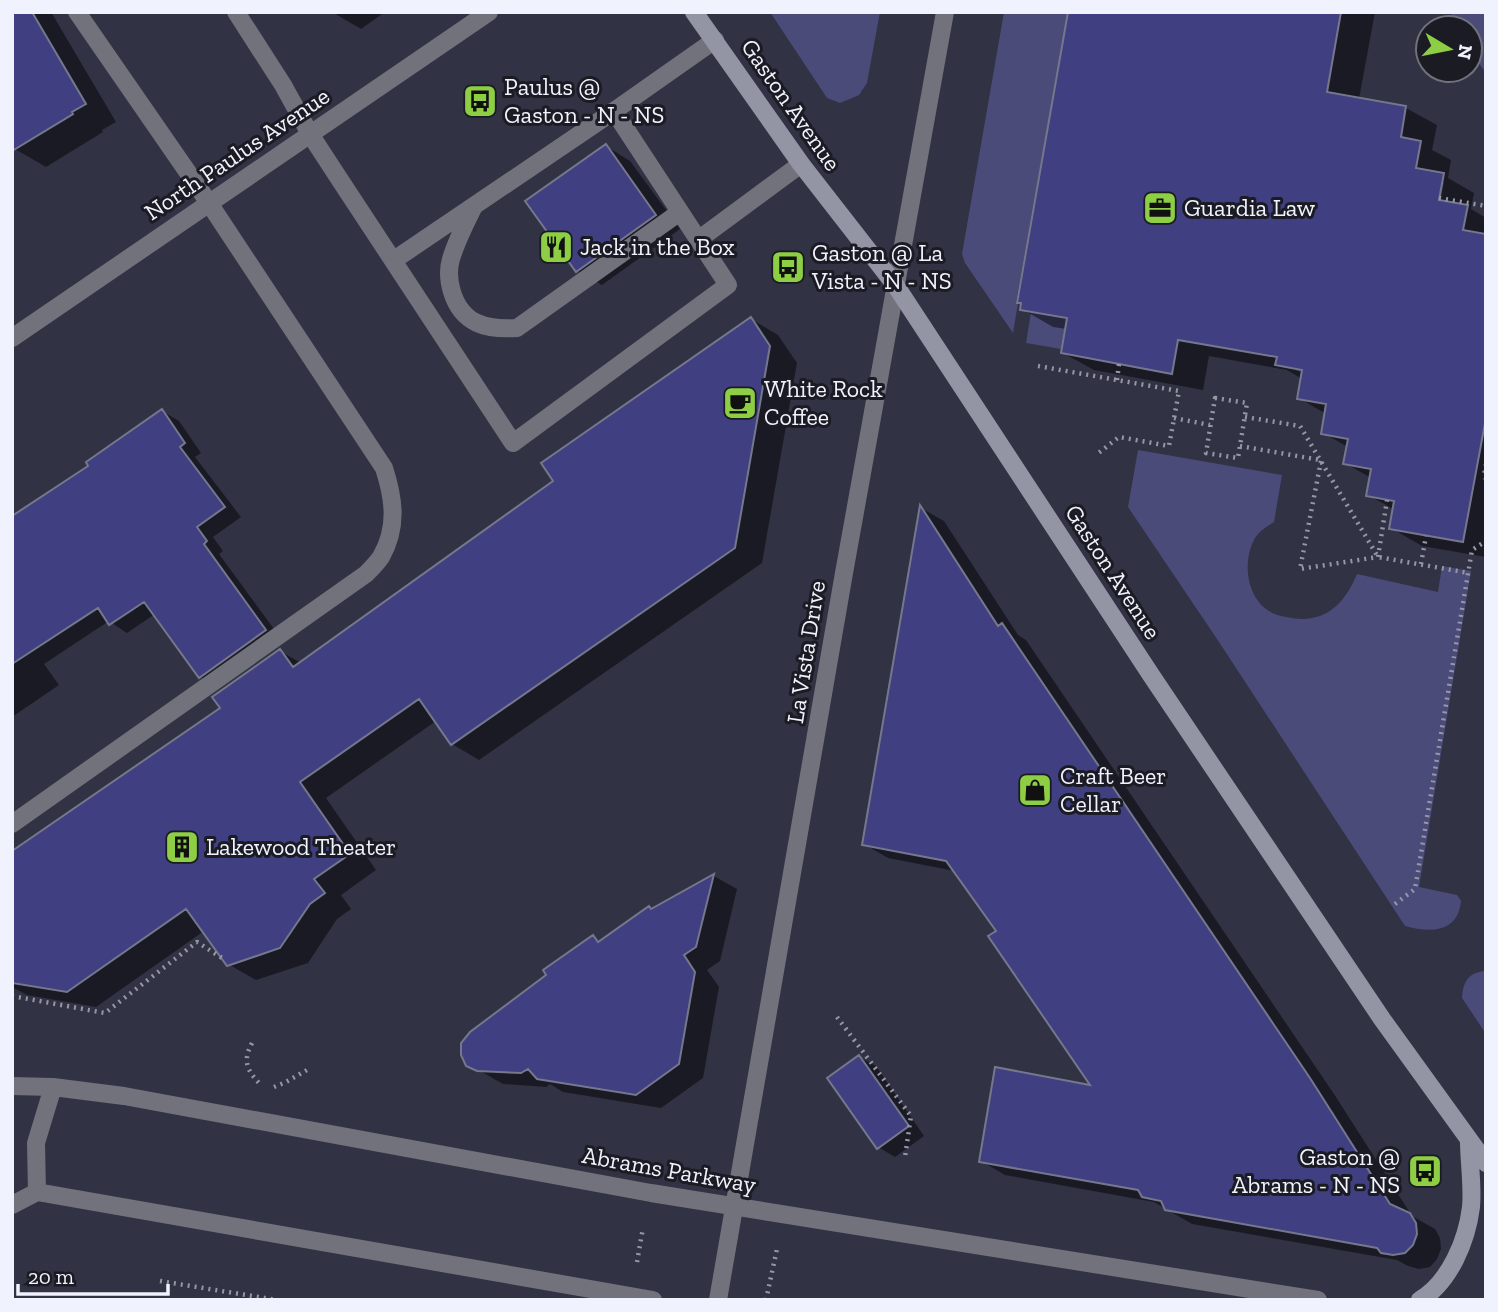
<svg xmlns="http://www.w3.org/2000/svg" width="1498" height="1312" font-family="'Zilla Slab',serif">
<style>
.green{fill:#4a4b79}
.shadow{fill:#0007;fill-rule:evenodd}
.building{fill:#403f82;stroke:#75778c;stroke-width:2}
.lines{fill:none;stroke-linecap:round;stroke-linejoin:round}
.path{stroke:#9697a6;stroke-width:4.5;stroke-dasharray:2 5;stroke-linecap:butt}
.service{stroke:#71727c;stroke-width:18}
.tertiary{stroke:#71727c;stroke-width:18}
.secondary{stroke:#9495a4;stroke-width:18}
.labels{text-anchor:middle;stroke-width:6;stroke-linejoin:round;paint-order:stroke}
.poi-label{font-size:24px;fill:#f0f2fe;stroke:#1a1b23;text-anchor:start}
.street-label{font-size:24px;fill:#f0f2fe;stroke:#1a1b23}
</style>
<rect width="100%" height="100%" fill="#313244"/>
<path class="green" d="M770,12H880L867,83L859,95L840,103L827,98Z
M1004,12H1068L1016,302L1018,303L1013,333L965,263L962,254Z
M1450,12H1486V73L1470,51V28H1456Z
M1031,312L1066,319L1061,349L1026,343Z
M1138,450L1282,475L1274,522C1266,527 1258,532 1254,540C1243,561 1246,594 1266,609C1272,614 1280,616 1286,617C1323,625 1343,607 1357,574L1438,592L1442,566L1471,571L1419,887L1457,895L1461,901C1458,933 1430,933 1405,926L1219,642L1128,507Z
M1486,971V1034L1462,998C1463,981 1469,972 1486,971Z"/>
<path class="shadow" d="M12,12H51L116,122L102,130L103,132L46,167L15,149Z
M332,12H385L361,29Z
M1070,12H1375L1359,99L1406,108L1437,125L1432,150L1451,160L1448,178L1474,193L1471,209L1486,218V557L1422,546L1391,528L1395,510L1368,495L1371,478L1345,463L1348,447L1323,433L1326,414L1299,398L1302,379L1287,370L1209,356L1203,390L1094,370L1063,353L1067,329L1053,327L1022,309L1023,304L1019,302ZM1440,182H1444L1439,209H1436ZM1293,367L1311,370V373L1297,371Z
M606,146L630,161L680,229L602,285L577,271Z
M751,319L778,335L797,363L762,563L479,760L452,744L436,721L326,798L376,870L341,895L351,909L337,919L308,963L256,980L228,964L204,931L96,1007L27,995L12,987V853L222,709L280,651L301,663L556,481Z
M162,411L179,421L201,453L195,457L241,517L213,537L223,551L219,554L282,640L217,687L200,677L155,614L127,633L109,621L44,664L59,685L12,717V518L91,466Z
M921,508L944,521L1018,635L1026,640L1334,1094L1412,1216L1435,1229L1440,1238L1441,1249L1437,1259L1430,1267L1419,1269L1408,1266L1397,1260L1192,1224L1154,1202L1005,1175L981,1161L1094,1087L998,931L955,871L888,858L864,844Z
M714,876L737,889L720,961L707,970L719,987L703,1078L661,1108L563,1092L550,1084L546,1087L503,1084L468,1064L548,976L593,937L602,942L652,910Z
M859,1057L876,1066L924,1136L895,1157L878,1147Z"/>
<path class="building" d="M12,12H32L86,104L72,112L73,114L12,151Z
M1068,12H1341L1327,92L1406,106L1401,137L1421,141L1416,168L1444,173L1439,200L1468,205L1463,230L1486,234V418L1463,542L1389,529L1394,501L1366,496L1371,469L1343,464L1348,439L1321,434L1326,404L1297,399L1302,370L1275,365L1277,357L1178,340L1172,374L1061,353L1067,318L1020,310L1021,303H1017Z
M606,144L656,215L576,272L525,201Z
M751,317L770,346L735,548L451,745L419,699L300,782L350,854L314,879L325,893L310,904L280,948L227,966L186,909L67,992L12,983V851L220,708L212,697L280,649L293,667L553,481L541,463Z
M162,409L185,443L180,447L225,507L197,527L207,541L204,544L266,630L199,678L144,602L109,625L98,608L12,664V516L88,466L86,462Z
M920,505L998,626L1002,623L1310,1078L1390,1204L1410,1213L1416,1223L1417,1234L1413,1245L1405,1253L1393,1255L1381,1253L1377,1248L1165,1210L1161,1201L1142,1197L1138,1190L979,1162L995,1067L1090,1085L988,936L996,931L946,861L862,845Z
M714,874L696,947L684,955L695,972L679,1064L636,1095L537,1079L528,1069L521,1073L477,1071L466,1066L461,1055V1043L470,1032L546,975L543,970L593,935L598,942L649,906L651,909Z
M859,1055L909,1126L877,1149L827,1078Z"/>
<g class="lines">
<path class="path" d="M1439,198L1486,206
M1038,366L1179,391L1169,446L1119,437L1096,455
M1117,380L1119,364
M1215,398L1247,403L1238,458L1206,453Z
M1245,417L1300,426L1378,557L1469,573
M1174,418L1210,425
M1240,446L1320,460
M1321,461L1300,569L1378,557L1387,500
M1486,464L1484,476L1486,479
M1421,564L1426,536
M1395,904L1415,889L1472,550L1486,541
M12,996L105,1013L197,942L222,958
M837,1017L911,1116L905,1157
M252,1043C243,1060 246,1069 259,1083
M274,1087L286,1082L307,1070
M637,1262L643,1228
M160,1281L277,1300
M766,1300L777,1249"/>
<path class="service" d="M236,12L283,85L310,134L340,180L513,443L728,285L614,111L394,260
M614,111L715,40
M473,208C465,224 456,242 451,259C448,269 449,282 452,292C462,324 486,330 517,328L680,212
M698,240L801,164
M12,824L366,574C371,569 377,563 381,557C398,527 394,499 384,468L209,203L77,12
M12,1086L53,1087L124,1096L651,1193L1318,1300
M37,1192L653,1300
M37,1192L36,1143L53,1087
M12,1205L37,1192"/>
<path class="tertiary" d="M12,338L489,12
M718,1300L844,573L945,12"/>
<path class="secondary" d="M694,12L801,164L896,286L1151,675L1382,1019L1486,1163
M1420,1300C1450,1282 1467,1240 1471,1207C1473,1187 1469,1161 1469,1141"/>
</g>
<defs>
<g id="bus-square" transform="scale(1.75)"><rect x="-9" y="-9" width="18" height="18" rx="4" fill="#8dce44" stroke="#1a1b23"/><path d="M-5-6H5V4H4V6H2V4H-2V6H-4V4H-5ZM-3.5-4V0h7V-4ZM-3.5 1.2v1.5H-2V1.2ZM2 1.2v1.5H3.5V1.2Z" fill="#111"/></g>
<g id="office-square" transform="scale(1.75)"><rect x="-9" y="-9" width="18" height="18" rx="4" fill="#8dce44" stroke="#1a1b23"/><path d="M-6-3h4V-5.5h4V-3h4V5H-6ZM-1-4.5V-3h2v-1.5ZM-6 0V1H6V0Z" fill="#111"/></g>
<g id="restaurant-square" transform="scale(1.75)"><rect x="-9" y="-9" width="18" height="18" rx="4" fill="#8dce44" stroke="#1a1b23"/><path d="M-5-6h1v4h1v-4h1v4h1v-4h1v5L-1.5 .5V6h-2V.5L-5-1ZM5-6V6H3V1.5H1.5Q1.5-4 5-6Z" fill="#111"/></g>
<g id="cafe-square" transform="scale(1.75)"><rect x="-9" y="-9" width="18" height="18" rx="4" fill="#8dce44" stroke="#1a1b23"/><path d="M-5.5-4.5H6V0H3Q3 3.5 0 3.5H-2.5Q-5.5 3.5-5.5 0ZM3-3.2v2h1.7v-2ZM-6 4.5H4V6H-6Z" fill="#111"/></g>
<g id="shop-square" transform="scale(1.75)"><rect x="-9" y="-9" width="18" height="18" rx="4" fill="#8dce44" stroke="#1a1b23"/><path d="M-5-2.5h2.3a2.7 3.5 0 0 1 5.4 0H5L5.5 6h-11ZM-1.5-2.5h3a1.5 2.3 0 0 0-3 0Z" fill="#111"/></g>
<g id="building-square" transform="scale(1.75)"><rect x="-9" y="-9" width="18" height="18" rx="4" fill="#8dce44" stroke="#1a1b23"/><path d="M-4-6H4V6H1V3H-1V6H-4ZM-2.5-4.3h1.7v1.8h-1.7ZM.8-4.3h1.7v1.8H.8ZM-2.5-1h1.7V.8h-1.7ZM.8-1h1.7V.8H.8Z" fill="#111"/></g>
</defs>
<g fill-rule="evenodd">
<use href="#bus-square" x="480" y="101"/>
<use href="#office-square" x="1160" y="208"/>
<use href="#restaurant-square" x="556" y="247"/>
<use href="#bus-square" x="788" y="267"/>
<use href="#cafe-square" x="740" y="403"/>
<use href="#shop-square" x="1035" y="790"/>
<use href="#building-square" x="182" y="847"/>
<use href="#bus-square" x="1425" y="1171"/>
</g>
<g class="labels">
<g class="poi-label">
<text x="504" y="95">Paulus @<tspan x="504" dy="28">Gaston - N - NS</tspan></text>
<text x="1184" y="216">Guardia Law</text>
<text x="580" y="255">Jack in the Box</text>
<text x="812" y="261">Gaston @ La<tspan x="812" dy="28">Vista - N - NS</tspan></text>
<text x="764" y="397">White Rock<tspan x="764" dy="28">Coffee</tspan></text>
<text x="1060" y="784">Craft Beer<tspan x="1060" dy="28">Cellar</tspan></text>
<text x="206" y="855">Lakewood Theater</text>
<text x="1400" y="1165" text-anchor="end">Gaston @<tspan x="1400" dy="28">Abrams - N - NS</tspan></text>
</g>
<g class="street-label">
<text transform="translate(791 105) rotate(55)" y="8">Gaston Avenue</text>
<text transform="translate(237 154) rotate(-34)" y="8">North Paulus Avenue</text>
<text transform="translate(1113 572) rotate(57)" y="8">Gaston Avenue</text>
<text transform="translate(806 652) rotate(-81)" y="8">La Vista Drive</text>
<text transform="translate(669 1170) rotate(10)" y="8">Abrams Parkway</text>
</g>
</g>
<rect width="1498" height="1312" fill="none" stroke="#f0f2fe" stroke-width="28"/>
<g transform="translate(1449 49) rotate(100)"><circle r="33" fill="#1a1b23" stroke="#70717b" stroke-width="2"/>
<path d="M0-5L12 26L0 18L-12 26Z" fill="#8dce44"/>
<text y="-10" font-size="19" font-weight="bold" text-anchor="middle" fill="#f0f2fe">N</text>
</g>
<path d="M18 1284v10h150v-10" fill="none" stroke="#f0f2fe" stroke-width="3.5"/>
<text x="28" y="1284" font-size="21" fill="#f0f2fe" stroke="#1a1b23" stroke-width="5" paint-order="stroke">20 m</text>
</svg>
